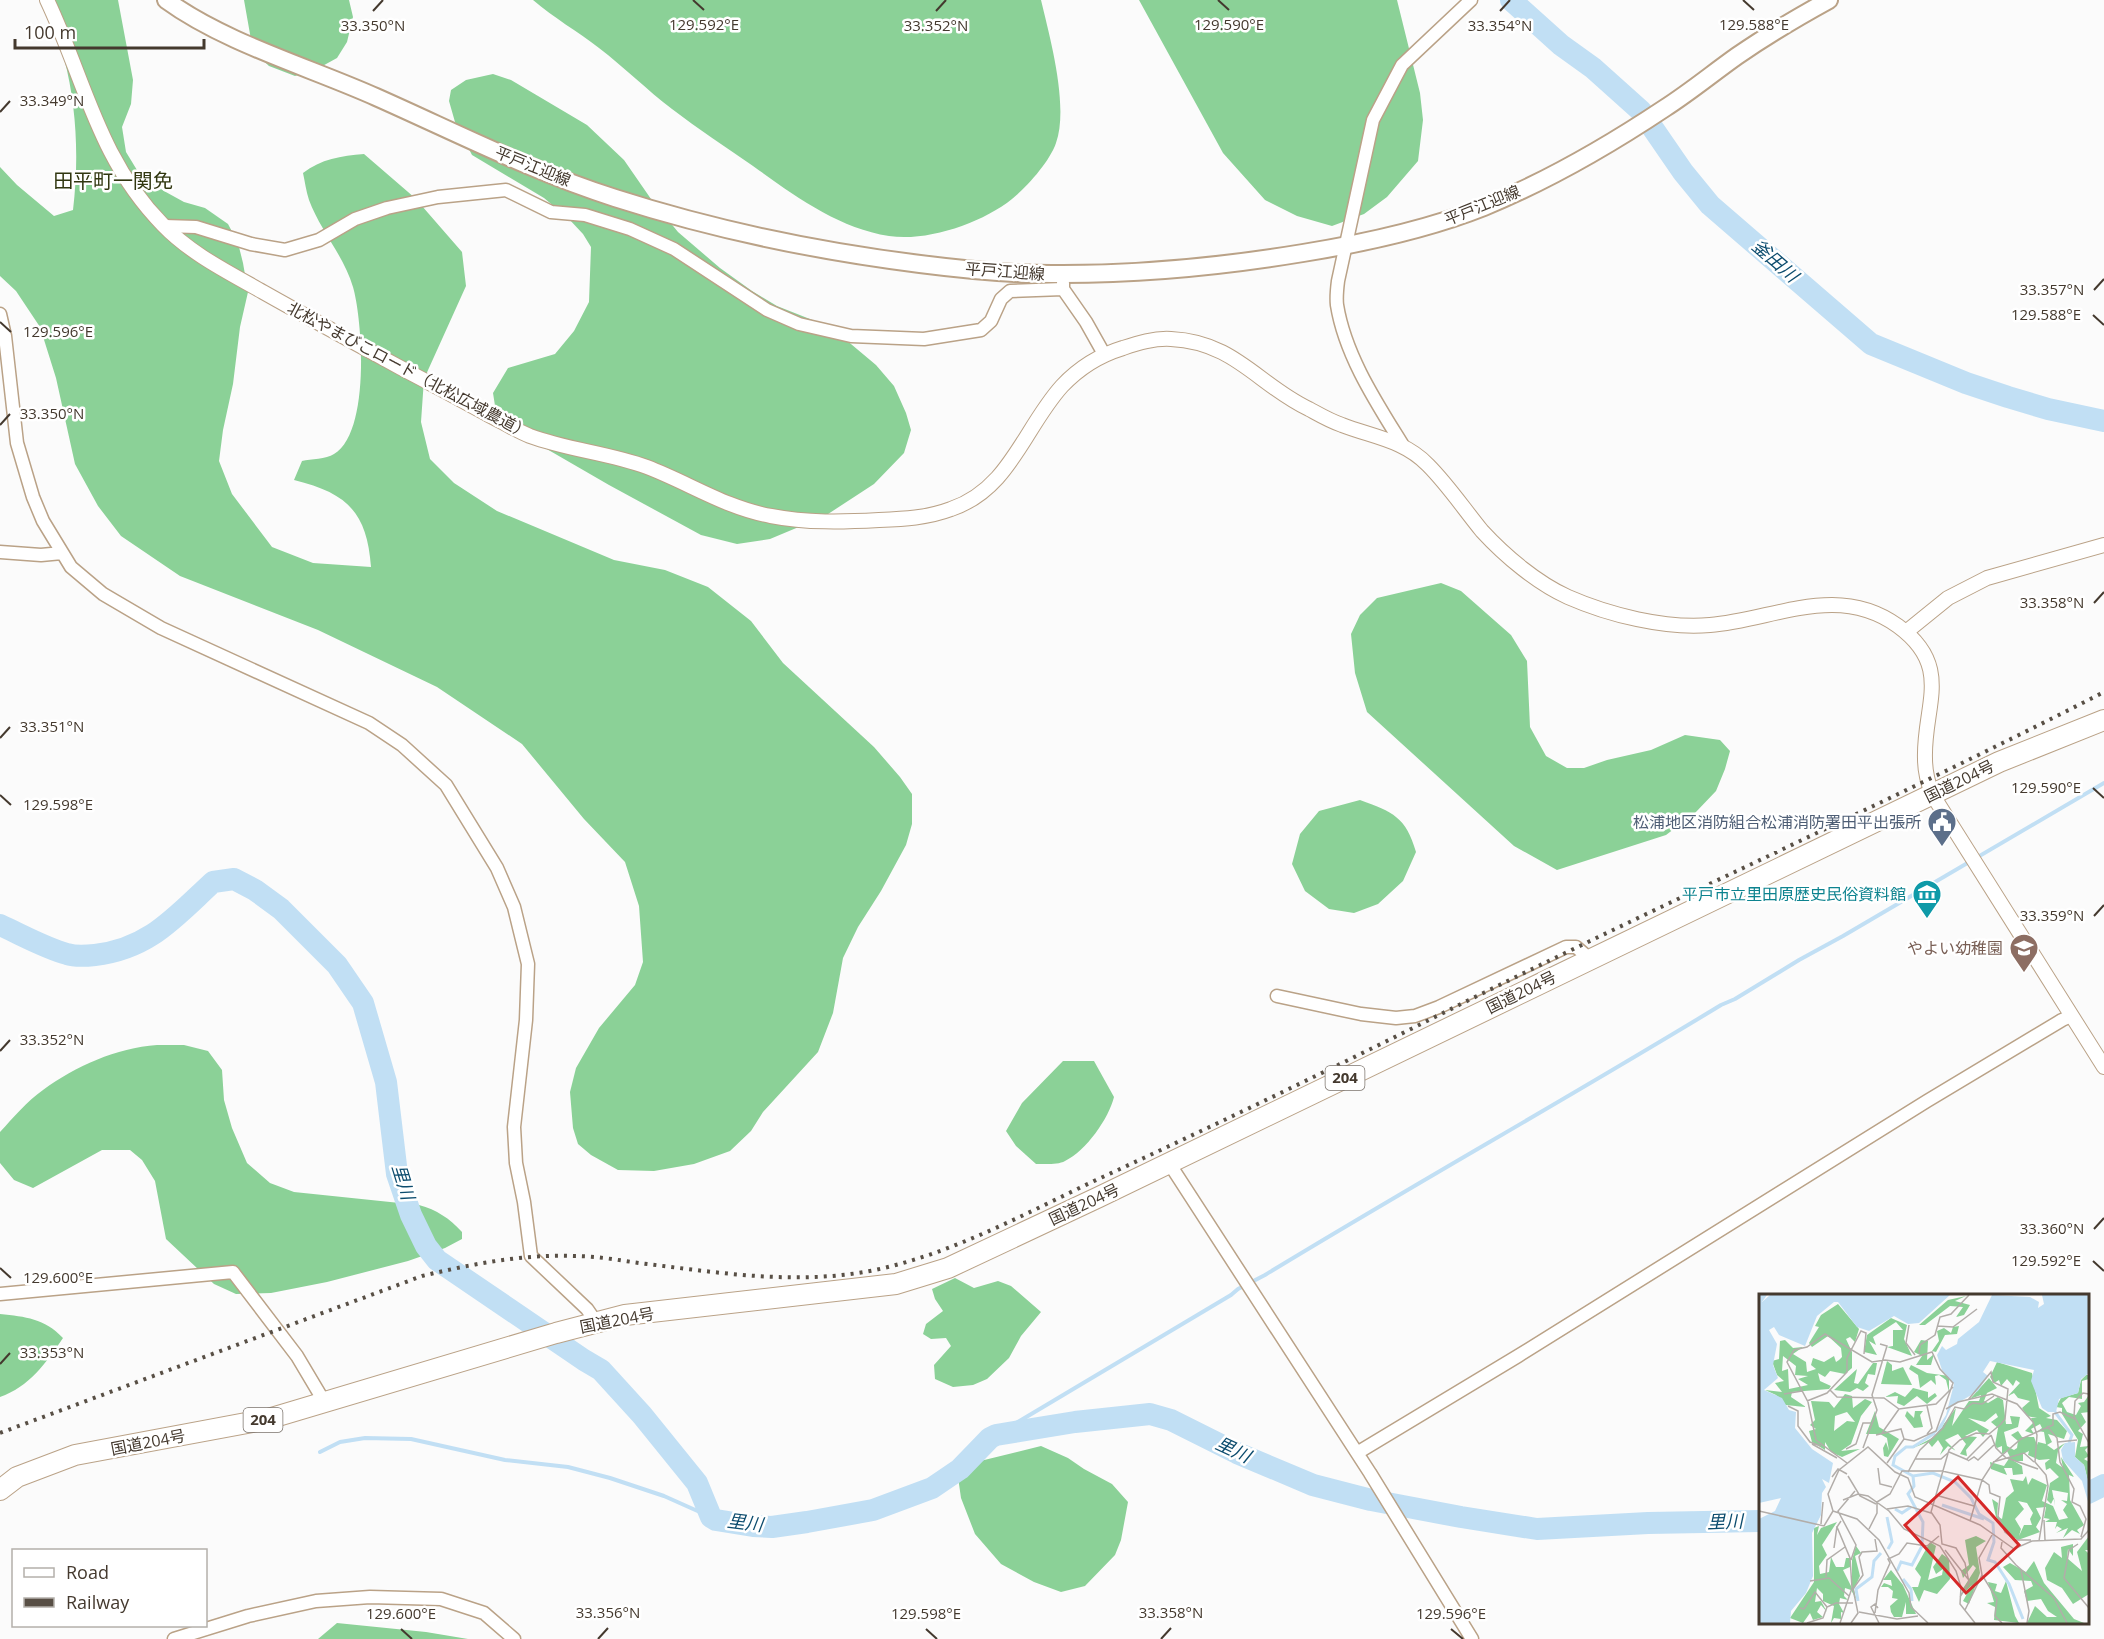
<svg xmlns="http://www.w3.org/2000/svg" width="2104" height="1639" font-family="'Open Sans','Noto Sans JP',sans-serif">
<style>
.forest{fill:#8bd197}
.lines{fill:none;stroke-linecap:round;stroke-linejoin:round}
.stream{stroke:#c1dff4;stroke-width:4}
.river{stroke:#c1dff4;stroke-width:22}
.minor-casing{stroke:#baa287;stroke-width:15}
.tertiary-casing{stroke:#baa287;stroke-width:16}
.secondary-casing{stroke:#baa287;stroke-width:20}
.trunk-casing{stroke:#baa287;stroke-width:22}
.minor{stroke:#fff;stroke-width:12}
.tertiary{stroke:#fff;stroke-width:14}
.secondary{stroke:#fff;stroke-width:16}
.trunk{stroke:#fff;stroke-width:20}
.rail{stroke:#584f45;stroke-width:4;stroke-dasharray:3 6;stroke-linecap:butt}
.ticks{fill:none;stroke:#44392e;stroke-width:2}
.labels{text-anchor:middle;stroke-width:5;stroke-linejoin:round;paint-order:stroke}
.shield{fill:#fff;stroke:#7c746d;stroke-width:1.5}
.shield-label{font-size:15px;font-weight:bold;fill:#44392e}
.street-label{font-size:16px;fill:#44392e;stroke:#fff}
.service-label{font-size:16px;fill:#4e5e75;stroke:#fff;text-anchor:end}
.culture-label{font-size:16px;fill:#0d838f;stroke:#fff;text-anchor:end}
.education-label{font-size:16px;fill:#785e54;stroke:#fff;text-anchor:end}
.water-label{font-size:18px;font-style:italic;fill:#0c4c6e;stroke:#fff}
.quarter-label{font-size:20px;fill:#313710;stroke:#fff}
.inset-river{fill:none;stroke:#c1dff4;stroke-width:3}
.inset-road{fill:none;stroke:#b2ada9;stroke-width:1.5}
.view{fill:#d62828;fill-opacity:0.15;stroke:#d62828;stroke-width:3}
.inset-edge{fill:none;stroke:#44392e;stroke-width:3}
.ticks-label{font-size:15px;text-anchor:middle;fill:#44392e;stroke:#fff;stroke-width:5;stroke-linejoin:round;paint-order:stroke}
</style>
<rect width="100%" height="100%" fill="#fbfbfb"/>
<path class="forest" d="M47,0H118L133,80L131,104L122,127L126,152L140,175L164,191L184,202L205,208L228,224L238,243L243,263L248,292L240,327L233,384L223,430L219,461L232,494L272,547L313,563L371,567C367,512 347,493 294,480L302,461C311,459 326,459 334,454C370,433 363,322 353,287C344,256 320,230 309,200C306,191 305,182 303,173C321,159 341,156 364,154L415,198L462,252L466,286L424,379L421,422L430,459L454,483L497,511L614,560L665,570L708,587L751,621L783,663L874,747L900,777L912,794V824L906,845L881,891L858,927L843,958L833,1013L818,1052L763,1112L751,1131L730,1151L694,1164L654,1171L618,1170L591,1155L578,1144L573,1128L570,1092L576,1068L599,1028L635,985L643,962L639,906L625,862L584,819L522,744L437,687L318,630L180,576L121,536L98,506L75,464L56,378L40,327L16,291L0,276V167L17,185L54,216L73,210C79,161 77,107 64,58C59,38 53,19 47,0Z
M244,0H349L353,17L347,42L337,58L317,69L295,76L269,66L253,51Z
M533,0H1041C1050,38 1069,106 1056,143C1050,161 1027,187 1012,199C982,223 927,242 889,236C838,228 795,196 753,166C726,147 698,129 672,109C647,90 624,67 599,48C577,31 554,18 533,0Z
M1139,0H1397L1420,93L1423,120L1418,161L1387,197L1364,214L1332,226L1297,216L1265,200L1223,153Z
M493,74L511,80L587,125L624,160L651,199L678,232L720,268L752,291L777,306L820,323L845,339L876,365L894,386L906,413L911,430L904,453L874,484L825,516L770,539L737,544L701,535L609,485L526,437L496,412L493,393L508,368L555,354L574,331L589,302L591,247L583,234L568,218L544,198L472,155L455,122L449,101L451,90L466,80Z
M1441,583L1461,591L1511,635L1527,661L1530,727L1546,756L1567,768H1584L1607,760L1651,750L1685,735L1720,740L1730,751L1725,769L1716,791L1695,813L1666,835L1557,870L1514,846L1367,712L1355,673L1351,634L1360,615L1377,598Z
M1360,800C1393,812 1406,817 1416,852L1403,881L1378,904L1354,913L1329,909L1305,891L1292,864L1300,834L1319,811Z
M157,1045H184L208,1051L222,1070L224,1100L232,1128L247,1163L270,1183L294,1192L419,1205C437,1210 449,1218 462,1232V1239L445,1248L408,1261L327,1282L271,1293L236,1294L214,1284L166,1239L155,1181L142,1160L130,1150H102L33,1188L14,1180L0,1163V1132C13,1118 27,1101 43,1090C76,1066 116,1048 157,1045Z
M1063,1061H1094L1114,1097C1109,1118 1086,1151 1065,1161C1058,1165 1045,1164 1036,1164L1016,1146L1006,1131L1022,1103Z
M955,1278L974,1288L998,1281L1011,1286L1041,1312L1021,1336L1009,1358L987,1379L973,1385L953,1387L935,1379L934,1365L951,1346L946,1338L931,1339L923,1334L926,1324L943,1311L935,1299L932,1289Z
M0,1314C26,1317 44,1318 63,1338C46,1363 29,1387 0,1397Z
M1041,1446L1068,1458L1084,1469L1112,1484L1128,1502L1121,1540L1115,1555L1085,1586L1061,1592L1034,1582L1001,1564L975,1534L961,1498L958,1477L972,1463Z
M337,1623L426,1632L468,1639H318Z"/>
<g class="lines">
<path class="stream" d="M996,1435L1231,1295L1238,1289L1265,1275C1416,1183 1570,1097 1721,1005L1735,999L1799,960L1843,936L2104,783
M320,1452L340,1442L365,1438L411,1439L505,1460L568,1467L610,1478L664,1496L711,1517"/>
<path class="river" d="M1511,0L1561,45L1593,68L1641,111L1683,172L1710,205L1871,344L1966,383L2008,397L2048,409L2104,421
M0,925C22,935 45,948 67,954C76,957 86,956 95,955C149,949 175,917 213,882L234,879L255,890L281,909L337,965L363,1003L386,1082L397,1174L411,1215L426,1246L437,1260L584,1360L601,1370L642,1415L697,1483L711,1517L716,1520L753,1526L772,1527L807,1522L873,1510L932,1488L960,1469L990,1438L996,1435L1075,1422L1150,1414L1171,1420L1237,1453L1313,1485L1371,1500L1461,1517L1537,1529L1648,1523L1760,1521
M2088,1493L2104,1485"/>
<g class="minor-casing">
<path id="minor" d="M164,226L196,227L251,244L285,250L319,240L355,219L387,208L438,197L506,190L551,212L585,215L630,229L674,249L767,310L799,324L851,336L924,339L981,330L991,321L1001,299L1010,291L1063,289
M1063,283V289L1086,322L1104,354
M0,314L5,336L17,443L33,497L43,521L71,567L103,594L161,628L369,723L402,745L446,785L497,868L514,907L528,964L526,1020L514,1127L516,1163L524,1202L531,1256L587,1309L596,1322
M1402,444C1376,402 1345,355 1337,305C1336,297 1337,289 1338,281L1373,120L1402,65L1471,0
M0,552L41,555L62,553
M1277,996L1361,1014L1396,1018L1415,1016L1439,1007L1566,947H1576L1590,959
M1169,1163L1370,1473L1472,1639
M0,1294L233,1272L297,1356L325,1403
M1357,1453L1518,1356L1927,1101L2062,1020L2071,1016
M174,1639L248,1616L316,1601L370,1597L441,1599L484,1613L514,1639"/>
</g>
<g class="tertiary-casing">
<path id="tertiary" d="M47,0C85,80 98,159 163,225C191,254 228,272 263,292C309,318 355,343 401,368C430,383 458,398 487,414C501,421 515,430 530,436C568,450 609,453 647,467C689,483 726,508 771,516C807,523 843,522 879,520C904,519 927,518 951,509C1010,489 1024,428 1062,386C1079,368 1100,355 1123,348C1138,343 1154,338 1171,339C1235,342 1258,385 1309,409C1320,415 1330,421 1342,425C1373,437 1404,440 1428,465C1448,485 1464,509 1482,531C1505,556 1537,583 1568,597C1609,615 1665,629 1710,625C1774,620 1837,582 1898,626C1954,667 1923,706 1925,759C1925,771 1928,783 1932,794L2104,1067
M1906,632L1948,598L1987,578L2104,545"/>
</g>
<g class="secondary-casing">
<path id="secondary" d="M166,0C225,43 309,67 376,97C455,132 533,172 615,198C715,230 816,251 920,264C967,270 1015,275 1063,274C1143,274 1224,266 1303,253C1365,243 1426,230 1484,207C1547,181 1608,146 1665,108C1690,92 1713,73 1737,56C1766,36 1798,17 1829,0"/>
</g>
<g class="trunk-casing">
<path id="trunk" d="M0,1490L17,1477L75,1455L268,1419L556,1333L625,1315L896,1284L948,1268L1099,1197L1999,762L2104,720"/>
</g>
<use href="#minor" class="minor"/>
<use href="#tertiary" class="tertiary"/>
<use href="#secondary" class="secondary"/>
<use href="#trunk" class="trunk"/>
<path class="rail" d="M0,1433L422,1276C472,1264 523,1254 575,1256C596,1256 618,1260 639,1263C723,1273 808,1288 892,1266C962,1248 1029,1212 1094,1181C1207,1129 1319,1075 1431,1019C1654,907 1882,806 2104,692"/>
</g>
<path class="ticks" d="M693,0L704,10M1218,0L1229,10M1743,0L1754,10M373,11L383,0M936,11L946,0M1500,11L1510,0M0,112L10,101M2094,290L2104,279M2093,315L2104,325M0,322L11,332M0,425L10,414M2094,603L2104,592M0,738L10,727M2093,788L2104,798M0,795L11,805M2094,916L2104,905M0,1051L10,1040M2094,1229L2104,1218M2093,1261L2104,1271M0,1268L11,1278M0,1364L10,1353M401,1629L412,1639M926,1629L937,1639M1451,1629L1463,1639M598,1639L608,1628M1161,1639L1171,1628"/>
<defs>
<g id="civic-pin" transform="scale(1.5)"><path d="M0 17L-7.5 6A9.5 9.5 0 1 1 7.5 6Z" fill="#5c6f8a" stroke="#fff"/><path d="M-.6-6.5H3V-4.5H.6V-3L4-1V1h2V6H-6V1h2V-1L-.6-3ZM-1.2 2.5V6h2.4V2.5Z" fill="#fff"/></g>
<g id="museum-pin" transform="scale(1.5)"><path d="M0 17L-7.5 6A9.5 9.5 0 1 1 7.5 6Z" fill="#0f9aa8" stroke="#fff"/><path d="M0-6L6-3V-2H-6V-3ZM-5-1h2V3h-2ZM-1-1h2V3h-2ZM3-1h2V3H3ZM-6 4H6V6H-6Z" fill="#fff"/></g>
<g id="school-pin" transform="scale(1.5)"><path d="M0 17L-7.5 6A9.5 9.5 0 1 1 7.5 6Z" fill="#8d6e63" stroke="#fff"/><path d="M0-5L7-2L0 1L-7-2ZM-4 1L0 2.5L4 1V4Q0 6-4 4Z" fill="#fff"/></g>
</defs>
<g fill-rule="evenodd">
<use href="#civic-pin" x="1942" y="822"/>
<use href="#museum-pin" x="1927" y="894"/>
<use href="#school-pin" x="2024" y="948"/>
</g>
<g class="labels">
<g class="shield">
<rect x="1325.5" y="1066" width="39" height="24" rx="4.5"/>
<rect x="243.5" y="1408" width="39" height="24" rx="4.5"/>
</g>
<g class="shield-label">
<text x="1345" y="1083">204</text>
<text x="263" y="1425">204</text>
</g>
<g class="street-label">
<text transform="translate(533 166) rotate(22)" y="6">平戸江迎線</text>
<text transform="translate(1482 205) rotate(-22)" y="6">平戸江迎線</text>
<text transform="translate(1005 271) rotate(4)" y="6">平戸江迎線</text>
<text transform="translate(409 370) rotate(28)" y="6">北松やまびこロード（北松広域農道）</text>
<text transform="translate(1959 781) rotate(-26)" y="6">国道204号</text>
<text transform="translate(1521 992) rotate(-26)" y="6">国道204号</text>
<text transform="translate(1084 1204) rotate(-25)" y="6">国道204号</text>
<text transform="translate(617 1320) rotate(-11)" y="6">国道204号</text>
<text transform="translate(148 1442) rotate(-11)" y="6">国道204号</text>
</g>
<g class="service-label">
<text x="1921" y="828">松浦地区消防組合松浦消防署田平出張所</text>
</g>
<g class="culture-label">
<text x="1906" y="900">平戸市立里田原歴史民俗資料館</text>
</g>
<g class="education-label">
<text x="2003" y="954">やよい幼稚園</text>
</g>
<g class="water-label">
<text transform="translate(1775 261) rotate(41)" y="6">釜田川</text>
<text transform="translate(403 1182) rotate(73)" y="6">里川</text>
<text transform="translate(1233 1450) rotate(25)" y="6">里川</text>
<text transform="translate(1725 1522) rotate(-2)" y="6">里川</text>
<text transform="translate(745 1523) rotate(7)" y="6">里川</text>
</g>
<g class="quarter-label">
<text x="113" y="188">田平町一関免</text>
</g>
</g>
<g transform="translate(1759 1294)">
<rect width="330" height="330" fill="#fbfbfb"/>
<path d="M207,2L196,7L211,11L205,21L197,23L204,13L191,12L166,31H160L189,6ZM79,10L100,35L96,48L91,43L87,45L93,58V74L86,80L71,77L66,83L59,79L61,87L72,92L70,95L33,98L32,103L47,113L26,111L17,101L6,96L23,98L16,89L25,87L18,81L13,67L20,65L21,47L26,46L34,54L44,53L34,60L47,68L48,78L57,75L52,71L54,64L65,68L75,62L77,68L80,66L83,63L82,54L69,42L53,53L50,49L60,33L56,32L62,21ZM24,62L37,72L36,81L49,82L39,85L49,91L30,95L29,75L23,77ZM132,24L148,31L145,45L153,62L128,53L134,52V36H144L137,28L114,43L117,51L110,47L118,61L105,58L108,41ZM200,32L198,40L186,41L177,58L173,57L180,47L178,37L185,34L192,39L194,33ZM162,46L169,47L168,66L175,60L172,71H157L163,62L155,58ZM128,67L133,71V77L144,73L153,91L122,90ZM238,68L273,79L280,114L292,122L287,124L298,126L308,137L305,145L289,140L293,148L288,151L295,156L306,149L299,157L297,169L304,174L302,163L315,183L310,181L311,206L325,231L318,236L321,240L313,236L304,244L309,234L297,239L303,235L298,232L296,235L298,228H286L291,225L285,224L287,213L277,214L282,224L277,233L281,238L259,246L250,241L237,223L233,205L239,209L238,222L243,225L247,204L255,197L251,185L264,187L267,182L269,191L273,184L288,191L283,207L294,212L300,226L309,224L304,216L308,210L302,206L308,207L309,199L293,196L296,212L295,204L292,210L288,206L291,189L300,183L291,174L287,176L286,169L291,165L280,166L269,161L270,157L264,160V167H255L263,172L264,180L254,181L253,174H245L248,181L232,175L231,168L245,172L251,163L248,157L243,160V152L238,154L236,151L239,134L232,128L239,123L237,119L226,128L209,124L230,136L224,143L218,136L206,142L218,143L207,156L208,162L201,160L207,150L199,140L186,146L197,157L189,152L181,161L184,154L179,146L173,153L169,148L154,154L175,143L197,114L193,132L210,107H220L222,101L211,105L230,84L238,94L228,99L225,107L229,109L239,103L244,106L247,130H253L251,122L261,123L259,133L245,138L248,152L255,156L258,154L259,147L252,141L259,137L263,143H275L278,151L279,148L287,150L285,138L279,137L283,134L281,130L272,135L275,140L266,137L274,129L272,124H278L268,122L263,114L271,107L259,104L255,99L249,102L261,89L257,86L254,92L248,85L242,92L240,86L235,89L231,83ZM259,207L268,209L274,219L271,225L273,231H265L260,242L262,235L256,225L265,215ZM114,69H118L116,81L109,80L106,89L110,92L104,97L98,94L91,98L75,96L98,75L95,89L99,90ZM152,71L168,79L190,82V98L187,86L180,81L176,82L177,91L172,86L161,94L159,81L150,75ZM327,81H330V85L323,87V105L310,103L303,109L308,118L317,121L322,112L319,109L325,108L330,101V118L322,119L327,128L319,137L324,140L321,153L330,152L326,156L330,162L325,165L330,168V192L325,171L316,163L319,146L303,120V114L297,113L302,104L319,99L322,86ZM154,94L169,98V104L176,99L178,102L168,110L158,102L145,112L138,109L139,102L126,103L136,98L146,103ZM86,100L93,102L94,114L106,105L113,108L102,122L92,150L82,157L101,155L83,163L72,158L66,148V156L53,148L50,137L57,135L51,131L56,126L52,107L70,108L75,114ZM88,118L96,128L88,127L75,137L76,122ZM116,117L120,133L140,145L129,163L125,162L124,154L127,148L130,157L128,144L121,140H107ZM148,117L155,124L156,117H164L161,121L164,133L155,134L146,122ZM78,228L63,251L68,261L60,272L61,280L70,278L72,263L77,273H85L87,264H91V273L84,276L93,294V266L97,252L102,259L96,262L101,282L95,295L97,305L92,296L86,294L85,302L89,306L81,304L80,310L85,319L82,318V325L75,324L72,329L75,312L64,307V300L58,294L56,308L62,307L68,318L62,311L58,318L64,323L54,326L51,319L44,329L31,324L55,288V234L60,232L58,241L62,234ZM217,242L227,247L217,253L221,279L210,310L204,307L213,291L205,299L203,296L217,274L214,271L204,284L202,277L210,271L206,246ZM330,242V256H326L330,260V300L314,310L303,294L288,286L286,274L295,258L303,264L302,253L314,250V262L309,255L308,264L323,277L318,258ZM171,248L177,252L169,286L183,281L184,275L177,280L174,273L183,260L190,265L191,285L178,300L165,296L160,308L153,293H159L162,283L156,275ZM275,267L285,289L315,325L325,329H268L276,312L288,323H298L289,317L282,305L268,307L265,297L274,292L272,287L256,286L244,273L251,269L267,278ZM132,276L144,291L157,320H147V308L143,323H135L132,318L131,312L139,305L133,304L134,297L129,293H122L125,289L133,292L132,286H124ZM247,287L256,322L260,329L235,326L236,313L228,309L235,308L229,288L238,290L236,297L242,299Z" fill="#8bd197" fill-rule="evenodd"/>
<path d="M0,1H8L3,8L11,1H191L160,29L149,30L135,22L110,37L98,33L79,8H75L58,22L46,52L20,41L15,33L10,36L18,50L14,71L19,84L5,96L23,104L30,116L37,118L36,134L53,155L74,169L70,189L63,185L67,193L63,199L62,221L53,239L54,282L47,299L32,317L31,329H0V225L16,217L22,204L0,209ZM233,1L271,3L280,8L279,14L285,10L283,1H330V79L322,85L319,99L300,105L297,118H289L283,114L272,87L275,76L231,67L224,78L229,82L219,97L192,113L183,134L174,141L187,121L195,90L183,76L178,61L183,52L187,56L198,50L199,45L220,28ZM316,148V163L325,171L329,187L330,211L323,187L304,166L302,156L306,149Z" fill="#c1dff4"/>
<path class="inset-river" d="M296,118L313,141L310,149M176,139L154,153H147L136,162L134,171L154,182L174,179L196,188L212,204L220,220L234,229L235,248L229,266L236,268L250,290L264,325M183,211L225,225M136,215L143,219L152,213M128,223L133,248L129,255M138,277L142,268L153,271L163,252L164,228L149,200L155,192L154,182M144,285L152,295L153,307M99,307L97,295L113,283L115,267L122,259"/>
<path class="inset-road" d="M150,31L147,49L156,61M178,32L194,33L218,15M160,60L161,51L176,41L181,23L192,20L210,1M126,66L141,68L173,58L181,75L194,89L177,137L155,147L145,145M71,96L78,103L125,104L140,115L177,110L194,93M25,100L43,97M330,100L324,99L316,107L315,122L330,149M48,107L68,99L88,78V64L102,37L107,39L105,60M29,112L39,117V132L51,148L62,152M168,112L173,134L168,140M187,115L199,108L233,100L258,110L274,128L278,141L276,168L287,181L289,192L280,247M288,132L298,144L301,168L315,195L313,208L321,212L327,225L322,243M123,139L140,115M117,141L142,135L145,145M232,141L237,154L247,164M299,148L318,146M53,150L78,164M104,154L118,116L113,101L128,52L121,50M87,155L97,150L104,129H112M190,158L209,166M248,164L279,175M156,165H182L190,158M208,165L232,141M209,167L215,163L219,166L235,151M234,168L265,159L275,168M88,169L57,146L49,108L28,68L35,56L48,53L66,40L113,68L126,66M128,169L145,145M119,174L121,190L133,193M149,178L161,156L184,134L196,113L205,115L214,109L223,110L235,102M89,182L101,202L117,210M73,183L79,175L88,180M180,202L215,212M84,206L99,200L109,202L130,217L145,235L181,252L197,277L202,293L201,310L216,329M128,215L149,212L172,219M0,217L65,232L74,217M74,217L69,200L80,176L109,153L136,178L149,184L156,203L221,231L255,255L273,247L322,245L330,236M74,217L98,225L120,246L150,299L152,313L169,329M285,226L286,246M211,227L223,186L234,169L262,145L294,131V120L301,118L316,125M62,230L64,208M110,235L118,219V208L131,200L143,177H183L223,186L230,191L231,199L241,203L239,222L246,238L256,246H272M233,241L220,264L223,281L238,305L236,322L243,329M243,248L242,254L257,271L295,304L308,329M319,250L310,256L305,284L330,314M75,254L78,232M186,256L209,285M92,266L97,251L79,217L96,197M262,276L270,317L268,329M67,283L68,266L86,253M51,287L70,284L90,302M201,303L210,288L206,269L197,254L183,250L181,231L172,218L190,156L201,146L217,139L230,140L242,130L246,125L249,95L234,88L232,78L209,106M41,314L45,315L56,298L68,313M119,314L116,310L112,313L120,329M206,316L223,281M100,318L138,325L159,322M116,319L119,296L131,269L129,265L140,260L148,249L168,252L180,242M48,329L64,324L68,313L77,309H94M81,329L93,294L91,264L78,233L82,227M92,329L99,319L94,295L104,281L100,263L103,258L118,257L116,245"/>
<path class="view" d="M199,183L260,251L207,299L146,231Z"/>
<rect width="330" height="330" class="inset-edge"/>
</g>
<g class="ticks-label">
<text x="704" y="30">129.592°E</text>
<text x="1229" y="30">129.590°E</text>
<text x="1754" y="30">129.588°E</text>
<text x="373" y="31">33.350°N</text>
<text x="936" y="31">33.352°N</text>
<text x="1500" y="31">33.354°N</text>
<text x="52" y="106">33.349°N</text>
<text x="2052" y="295">33.357°N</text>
<text x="2046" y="320">129.588°E</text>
<text x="58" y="337">129.596°E</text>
<text x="52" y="419">33.350°N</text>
<text x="2052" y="608">33.358°N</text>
<text x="52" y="732">33.351°N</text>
<text x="2046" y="793">129.590°E</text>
<text x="58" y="810">129.598°E</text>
<text x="2052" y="921">33.359°N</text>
<text x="52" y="1045">33.352°N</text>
<text x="2052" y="1234">33.360°N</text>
<text x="2046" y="1266">129.592°E</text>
<text x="58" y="1283">129.600°E</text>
<text x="52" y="1358">33.353°N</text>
<text x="608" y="1618">33.356°N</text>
<text x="1171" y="1618">33.358°N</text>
<text x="401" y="1619">129.600°E</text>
<text x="926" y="1619">129.598°E</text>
<text x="1451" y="1619">129.596°E</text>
</g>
<rect x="12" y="1549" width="195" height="78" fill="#ffffff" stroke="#b4b0ab" stroke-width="1.5"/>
<rect x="24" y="1568" width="30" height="9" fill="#ffffff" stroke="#b4b0ab" stroke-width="1.5"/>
<text x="66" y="1579" font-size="18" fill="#44392e">Road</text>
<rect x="24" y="1598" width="30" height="9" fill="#584f45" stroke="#b4b0ab" stroke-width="1.5"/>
<text x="66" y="1609" font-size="18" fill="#44392e">Railway</text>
<path d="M15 39v9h189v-9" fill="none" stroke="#44392e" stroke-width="3"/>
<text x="24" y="39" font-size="18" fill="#44392e" stroke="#ffffff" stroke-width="4.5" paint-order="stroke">100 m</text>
</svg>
